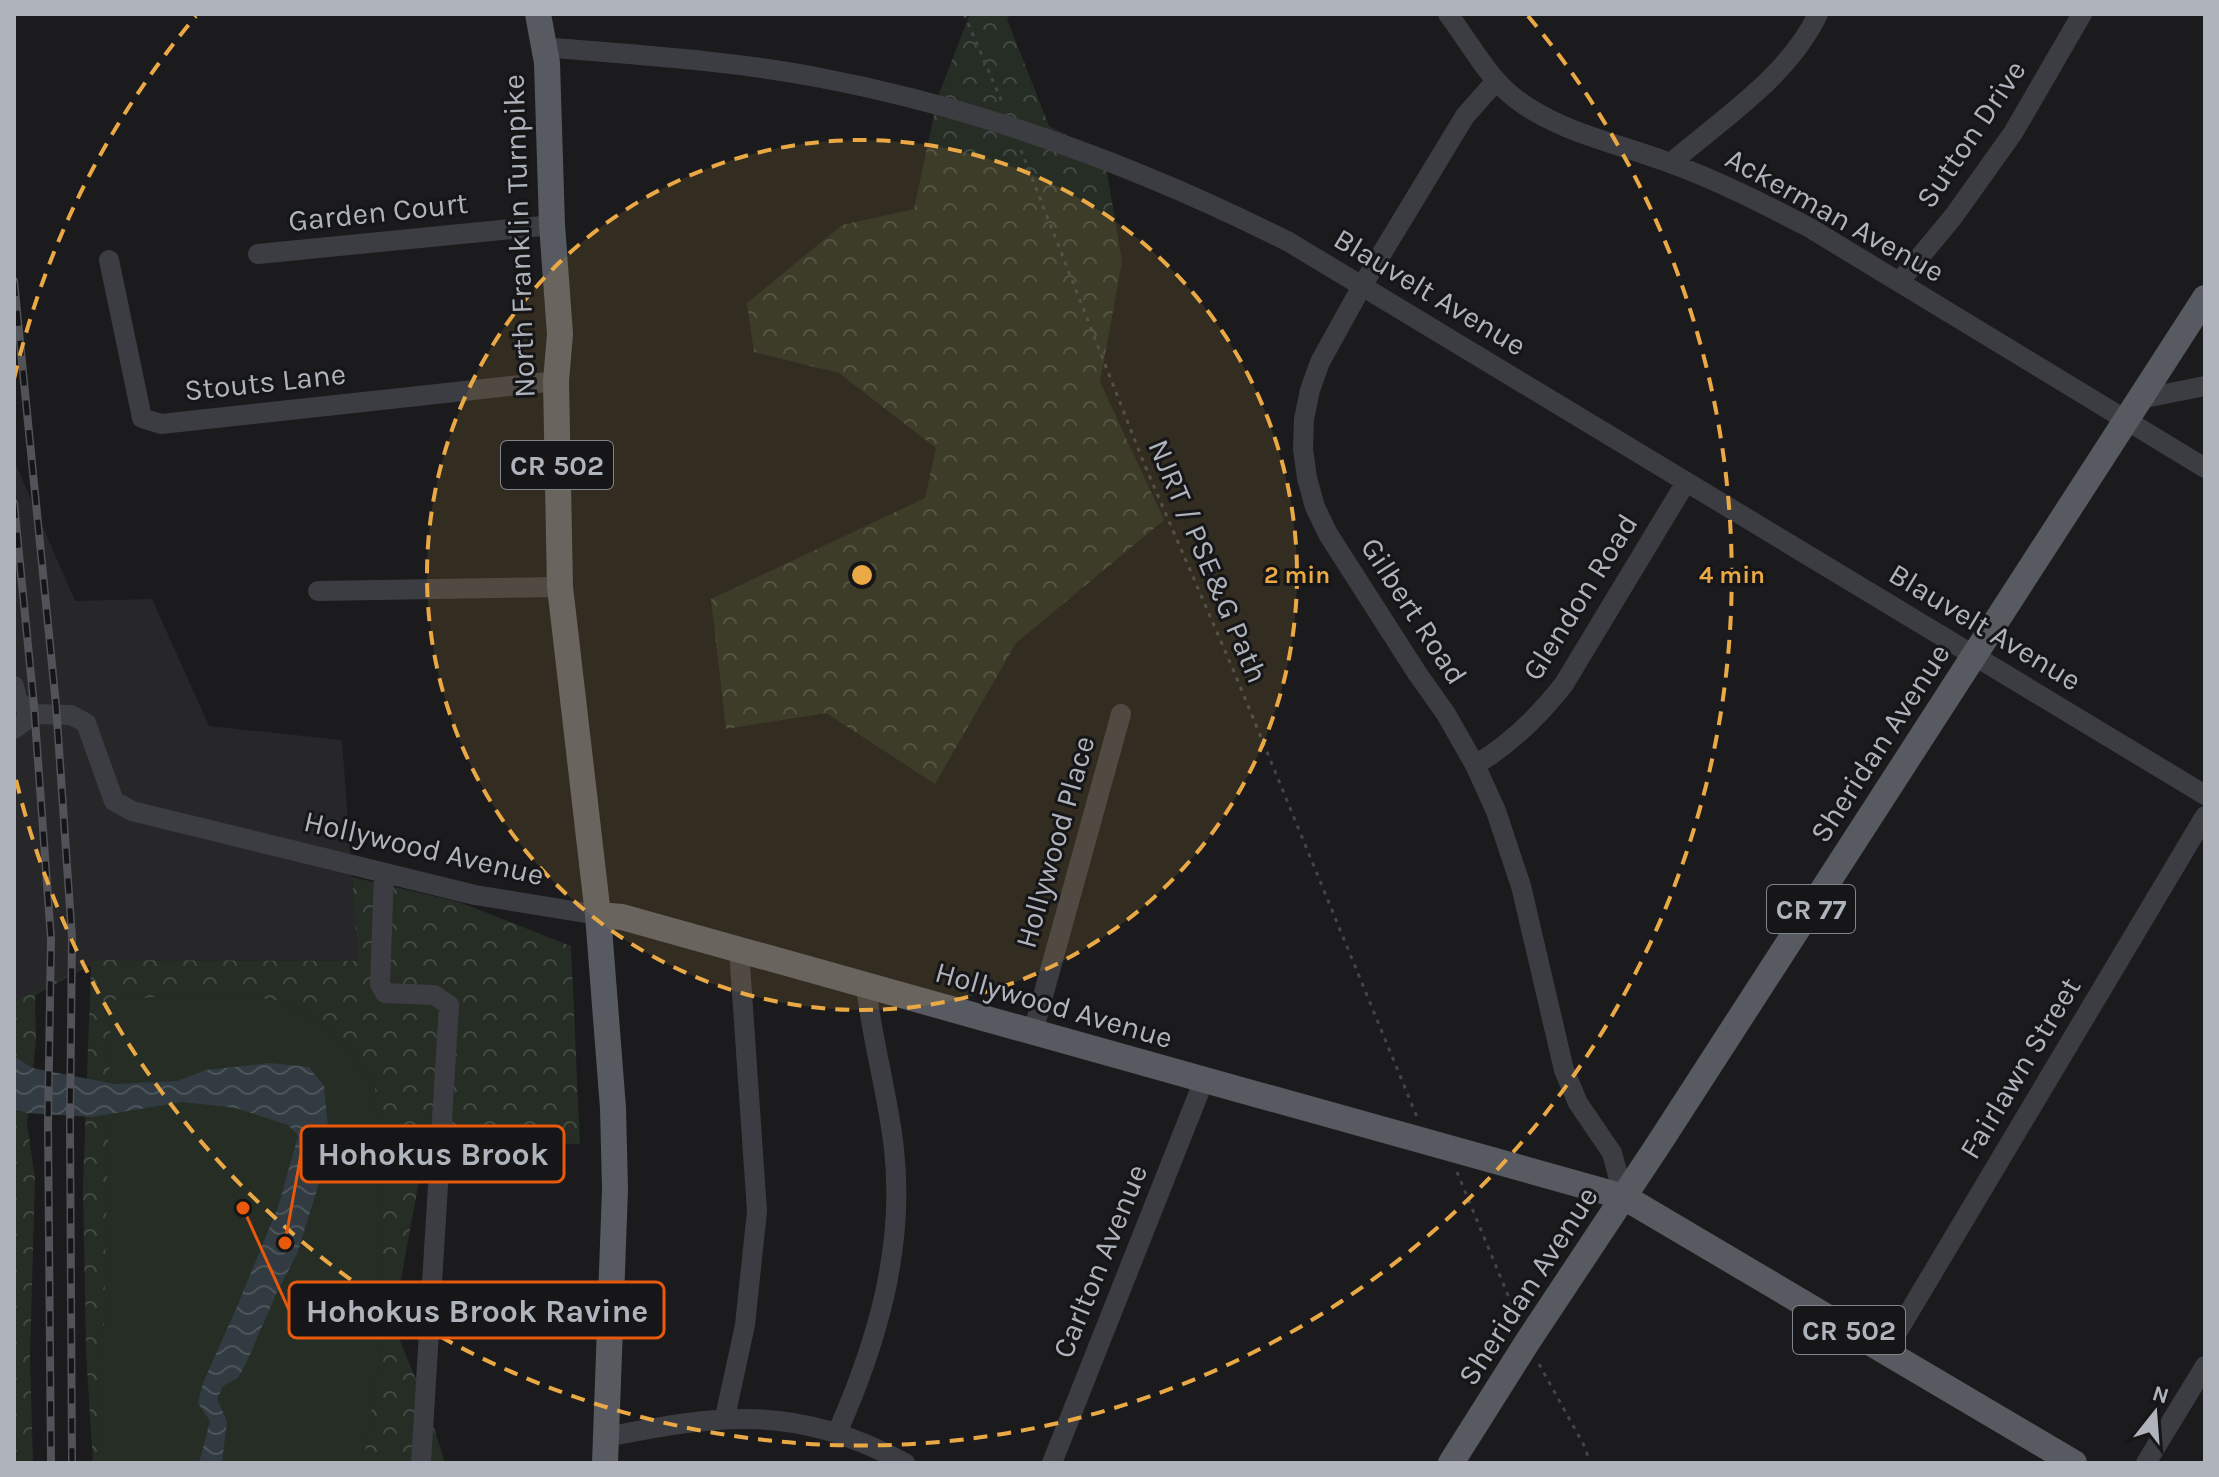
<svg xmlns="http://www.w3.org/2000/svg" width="2219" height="1477" font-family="Karla,sans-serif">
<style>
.built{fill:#27272a}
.forest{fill:url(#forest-crowns)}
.park{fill:#252d25}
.water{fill:url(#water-waves)}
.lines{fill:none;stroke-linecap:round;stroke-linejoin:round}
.path{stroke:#424449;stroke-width:3;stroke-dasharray:4 6;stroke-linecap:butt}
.minor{stroke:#3c3d42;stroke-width:20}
.major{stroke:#585a61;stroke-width:26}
.rail-casing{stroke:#515359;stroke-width:8}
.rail{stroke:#161618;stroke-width:5;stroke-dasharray:15;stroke-linecap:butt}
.ring{fill:none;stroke:#eaa945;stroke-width:4;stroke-dasharray:14 10}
.labels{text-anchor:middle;stroke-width:6;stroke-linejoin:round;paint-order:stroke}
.shield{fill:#161618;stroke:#80848b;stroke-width:2}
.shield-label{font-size:28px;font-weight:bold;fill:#aeb3bc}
.street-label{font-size:30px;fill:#aeb3bc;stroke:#161618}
.centre{fill:#eaa945;stroke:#161618;stroke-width:4}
.ring-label{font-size:24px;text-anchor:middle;font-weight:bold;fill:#eaa945;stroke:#161618;stroke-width:6;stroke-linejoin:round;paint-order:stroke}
.leader{fill:none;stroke:#e8590c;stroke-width:3}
.callout-dot{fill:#e8590c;stroke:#161618;stroke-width:3}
.callout{fill:#161618;stroke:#e8590c;stroke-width:3}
.callout-label{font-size:32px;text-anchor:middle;font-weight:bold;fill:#aeb3bc}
</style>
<defs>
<pattern id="forest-crowns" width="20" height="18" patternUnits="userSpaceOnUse" patternTransform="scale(2)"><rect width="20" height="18" fill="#252d25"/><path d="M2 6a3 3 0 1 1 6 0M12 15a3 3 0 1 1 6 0" fill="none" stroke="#424943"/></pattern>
<pattern id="water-waves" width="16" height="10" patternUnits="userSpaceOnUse" patternTransform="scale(2)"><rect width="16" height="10" fill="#313b41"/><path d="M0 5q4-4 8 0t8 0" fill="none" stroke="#4c555a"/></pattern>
</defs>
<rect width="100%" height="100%" fill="#1b1b1d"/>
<path class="built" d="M14,460L75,601L152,599L209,726L342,740L358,961L96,960L14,1002Z"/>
<path class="forest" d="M970,14H1010L1007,19L1049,126L1104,154L1122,262L1100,382L1164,520L1016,643L935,784L826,713L726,729L711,599L925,498L936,448L839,373L754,352L747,303L842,225L914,209L938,96Z
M352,877L459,902L571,946L580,1144L426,1142L393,1323L429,1412L445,1463H93L86,1353L83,1186L91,965L35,995L36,1041L27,1123L35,1178L30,1359L33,1463H14V1002L96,960L358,961Z"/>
<path class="park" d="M218,993L283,1001L333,1030L375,1084L384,1333L363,1463H101L111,1000Z"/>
<path class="water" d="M14,1056L32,1068L115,1084L177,1081L206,1070L269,1063L309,1067L324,1086L329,1136L317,1190L297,1254L277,1292L248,1359L238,1378L223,1386L217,1399L227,1421L222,1463H199L210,1421L198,1403L203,1383L236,1309L278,1207L298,1136L288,1125L236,1108L182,1102L92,1117L27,1113L14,1109Z"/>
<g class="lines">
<path class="path" d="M964,14L1002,102
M1021,150L1143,461L1235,674L1417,1117
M1457,1172L1517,1317
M1539,1364L1586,1449L1589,1463"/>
<path class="minor" d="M1448,14C1470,43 1487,77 1516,99C1559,132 1617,143 1667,162C1717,180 1764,204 1810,228L2205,468
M544,47C635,55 726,60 816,77C982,108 1138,166 1289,242L2205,795
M1496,81L1465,116L1362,286L1320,362L1310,390L1304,419L1303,449L1307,478L1315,507L1328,534L1417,673L1446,714L1475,765L1496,811L1521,886L1564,1070L1578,1103L1612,1153L1624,1197
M1671,163C1723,118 1788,77 1818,14
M258,254L552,225
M109,260L142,418L161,424L556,381
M1899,282L1953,217L2013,133L2082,14
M2140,399L2205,386
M318,591L560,587
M14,686L17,700L34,714
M14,729L34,714L71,715L86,723L114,801L132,811L475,895L598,915
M1475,765C1511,744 1539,716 1564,684L1686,482
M384,874L380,984L385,993L434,995L449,1005L421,1463
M1033,1032L1121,714
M1886,1351L2205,816
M725,1417L745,1325L757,1211L739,950
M837,1433C877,1343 905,1248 894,1149C888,1094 872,1041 866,986
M606,1437C722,1414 796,1404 905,1463
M1052,1463L1204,1080
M2146,1463L2205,1366"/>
<path class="major" d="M538,14L547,63L552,225L560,334L556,381L560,587L598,915L613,1108L615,1189L605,1463
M598,915L622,917L1624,1197L2074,1463
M1451,1463L1528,1341L1658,1145L2205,298"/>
<g class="rail-casing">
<path id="rail" d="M14,281L56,705L72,938L70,1124L72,1463
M14,503L34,706L51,939L48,1124L51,1463"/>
</g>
<use href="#rail" class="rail"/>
</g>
<circle cx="862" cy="575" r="435" fill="#eaa945" fill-opacity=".12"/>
<g class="ring">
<circle cx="862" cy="575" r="435"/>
<path d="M14 379A870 870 0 0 1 196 16M1528 16A870 870 0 1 1 14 771"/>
</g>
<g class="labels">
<g class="shield">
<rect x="501" y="441" width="112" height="48" rx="6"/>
<rect x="1767" y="885" width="88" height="48" rx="6"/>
<rect x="1793" y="1306" width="112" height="48" rx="6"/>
</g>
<g class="shield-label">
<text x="557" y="475">CR 502</text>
<text x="1811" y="919">CR 77</text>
<text x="1849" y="1340">CR 502</text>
</g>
<g class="street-label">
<text transform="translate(1971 134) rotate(-56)" y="10">Sutton Drive</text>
<text transform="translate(378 212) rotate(-6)" y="10">Garden Court</text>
<text transform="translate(1835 215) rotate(29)" y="10">Ackerman Avenue</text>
<text transform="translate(519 236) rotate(-92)" y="10">North Franklin Turnpike</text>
<text transform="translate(1430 292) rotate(31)" y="10">Blauvelt Avenue</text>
<text transform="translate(265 382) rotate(-6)" y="10">Stouts Lane</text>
<text transform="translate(1208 561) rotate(67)" y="10">NJRT / PSE&amp;G Path</text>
<text transform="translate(1580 597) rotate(-58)" y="10">Glendon Road</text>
<text transform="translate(1414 611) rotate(57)" y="10">Gilbert Road</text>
<text transform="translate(1985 627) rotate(31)" y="10">Blauvelt Avenue</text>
<text transform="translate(1880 743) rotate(-57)" y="10">Sheridan Avenue</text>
<text transform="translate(1055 842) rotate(-74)" y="10">Hollywood Place</text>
<text transform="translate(424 848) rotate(13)" y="10">Hollywood Avenue</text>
<text transform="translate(1054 1005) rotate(16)" y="10">Hollywood Avenue</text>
<text transform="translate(2020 1068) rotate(-59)" y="10">Fairlawn Street</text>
<text transform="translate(1100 1261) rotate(-68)" y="10">Carlton Avenue</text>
<text transform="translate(1528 1286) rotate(-57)" y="10">Sheridan Avenue</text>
</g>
</g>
<circle cx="862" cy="575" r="12" class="centre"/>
<g class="ring-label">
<text x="1297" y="583">2 min</text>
<text x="1732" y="583">4 min</text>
</g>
<path class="leader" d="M285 1243L301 1154M243 1208L289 1310"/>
<g class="callout-dot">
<circle cx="285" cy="1243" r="8"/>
<circle cx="243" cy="1208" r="8"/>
</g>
<g class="callout">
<rect x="301" y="1126" width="263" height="56" rx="8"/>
<rect x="289" y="1282" width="375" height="56" rx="8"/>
</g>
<g class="callout-label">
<text x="433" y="1165">Hohokus Brook</text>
<text x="477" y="1322">Hohokus Brook Ravine</text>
</g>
<rect width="2219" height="1477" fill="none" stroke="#aeb3bc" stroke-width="32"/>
<g transform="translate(2155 1413) rotate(17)" stroke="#161618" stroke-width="6" paint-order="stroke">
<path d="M0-6L14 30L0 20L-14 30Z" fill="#aeb3bc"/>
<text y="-12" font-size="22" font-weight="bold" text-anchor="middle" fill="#aeb3bc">N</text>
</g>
</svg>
